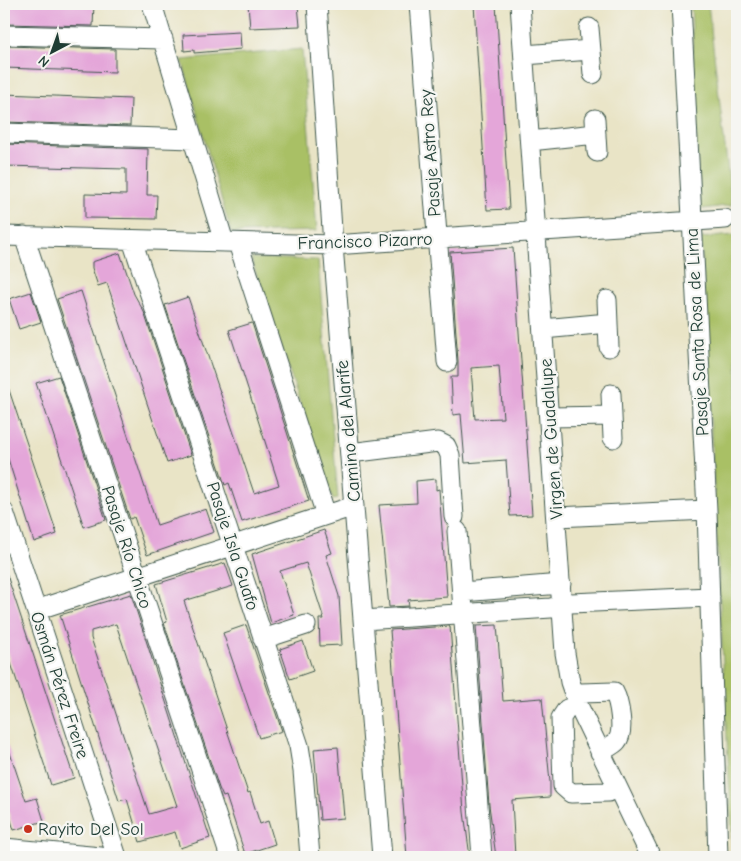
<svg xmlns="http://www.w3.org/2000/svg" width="741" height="861" font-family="'Comic Neue',sans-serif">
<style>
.green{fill:#a9c065;stroke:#647e4c}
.building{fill:#e4a6d9;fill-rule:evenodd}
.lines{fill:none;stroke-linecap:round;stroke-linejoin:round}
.street-casing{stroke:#3d564a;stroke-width:21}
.street{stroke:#fff;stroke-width:19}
.poi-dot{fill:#c8321e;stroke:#f6f6f2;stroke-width:2}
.labels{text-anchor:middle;stroke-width:4.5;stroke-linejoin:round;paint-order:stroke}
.street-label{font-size:18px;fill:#1f3d34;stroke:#f6f6f2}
.poi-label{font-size:18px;fill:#1f3d34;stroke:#f6f6f2;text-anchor:start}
</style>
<rect width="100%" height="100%" fill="#f6f6f2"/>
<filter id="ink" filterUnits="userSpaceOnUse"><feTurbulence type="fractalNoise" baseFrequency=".02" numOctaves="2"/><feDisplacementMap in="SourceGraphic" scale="10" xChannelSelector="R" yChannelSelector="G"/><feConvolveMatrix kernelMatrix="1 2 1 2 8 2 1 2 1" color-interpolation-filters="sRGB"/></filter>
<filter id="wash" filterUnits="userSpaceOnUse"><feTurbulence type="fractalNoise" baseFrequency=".0096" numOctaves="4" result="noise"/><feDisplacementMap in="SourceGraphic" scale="20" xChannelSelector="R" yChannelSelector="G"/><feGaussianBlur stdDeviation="1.12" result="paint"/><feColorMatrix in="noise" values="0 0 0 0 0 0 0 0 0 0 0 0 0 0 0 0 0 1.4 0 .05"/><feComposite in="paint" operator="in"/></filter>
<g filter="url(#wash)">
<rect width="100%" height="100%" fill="#e9e4c6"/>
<path class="green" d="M691,4H708L732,205L703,209L699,206Z
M302,49L317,231L231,233L182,60Z
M734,235L737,260V857H733L701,238Z
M251,258L318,260L338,498L333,500Z"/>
<g id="blocks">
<path class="building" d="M4,4H94L93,26L4,24Z
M248,4L298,5L300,26L250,28Z
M474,4H496L509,209L487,210Z
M240,32L241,49L194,53V50L184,51L183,35Z
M4,46L115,49V72L4,68Z
M4,94L131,99L130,126L4,122Z
M4,144L148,149L147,195H157L156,219L85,218V194L126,195V169L4,166Z
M513,248L532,515L510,516L506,460L465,463L461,414L453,415L451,377H458V361L450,252ZM499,366L503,418L475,419L471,368Z
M120,253L134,294L144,312L191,455L167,463L107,283L98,286L92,268V262Z
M81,291L157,525L206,509L214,532L147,555L134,517L130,519L128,513L57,299Z
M31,292L41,322L19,329L9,299Z
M188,297L254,493L279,485L229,330L252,323L309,501L242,522L229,483L225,485L165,305Z
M59,376L106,520L84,527L36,383Z
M6,381L57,534L34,542L4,446V382Z
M436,479V490L439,489L447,597L408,600L409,606L389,607L379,505L417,503L416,481Z
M324,530L332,553L326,555L339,596L342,645L320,646L319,619H324L306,563L280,571L294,615L271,623L252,554Z
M225,563L233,586L184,601L248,793L250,792L260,824L268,821L275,844L245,854L226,796L223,797L219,788L164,623L167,622L156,584Z
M4,572H6L74,778L51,785L4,642Z
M131,594L210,838L180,848L175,832L140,842L127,799L119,801L60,615ZM116,624L177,806L149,814L91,638V631Z
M246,625L282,731L259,738L223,633Z
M497,625L503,701L542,698L550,782V797L512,800L515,857H496L489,805L476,626Z
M450,626L464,812L470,857H448V855L407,857L390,630Z
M303,641L313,671L290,679L280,649Z
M6,741L26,801L37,798L44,821L14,830L4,798V742Z
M338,747L344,818L320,820L314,749Z"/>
</g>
</g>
<g filter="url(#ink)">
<use href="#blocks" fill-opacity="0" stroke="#3d564a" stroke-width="1"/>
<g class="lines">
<g class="street-casing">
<path id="street" d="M152,4L224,242
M317,4L333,245L382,857
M419,4L447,362
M520,4L565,653L570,682L578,705L651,857
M589,28L593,74
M4,35L163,39
M524,55L591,50
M595,119L597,152
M4,133L193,139
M530,141L596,134
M4,236L333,245L725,219
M24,236L230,857
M132,240L299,746L303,771L310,857
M238,243L326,515
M607,300L609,347
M543,329L608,323
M611,394L613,438
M549,417L612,416
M350,453L438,442L446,446L450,455L454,517
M707,510L718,857
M4,512L117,857
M557,517L707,510L681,4
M457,531L482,857
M462,592L561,584
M36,610L354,506
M363,620L551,608L571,603L710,597
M263,639L306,625
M575,697L581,693L614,692C619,701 625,732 617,741C614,745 605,749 600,752
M578,705L567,709L561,718L563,786L571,793L608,792L616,787
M4,848L101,857"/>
</g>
<use href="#street" class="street"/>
</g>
</g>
<circle class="poi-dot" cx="28" cy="829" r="5"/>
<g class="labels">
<g class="street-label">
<text transform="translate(430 153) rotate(-94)" y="6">Pasaje Astro Rey</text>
<text transform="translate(365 241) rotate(-2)" y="6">Francisco Pizarro</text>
<text transform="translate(697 332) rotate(-93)" y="6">Pasaje Santa Rosa de Lima</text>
<text transform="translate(348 431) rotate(-95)" y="6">Camino del Alarife</text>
<text transform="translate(551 439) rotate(-94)" y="6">Virgen de Guadalupe</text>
<text transform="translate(233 546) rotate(72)" y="6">Pasaje Isla Guafo</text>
<text transform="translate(127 547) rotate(72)" y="6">Pasaje Río Chico</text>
<text transform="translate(60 685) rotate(72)" y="6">Osmán Pérez Freire</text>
</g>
<g class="poi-label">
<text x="38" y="835">Rayito Del Sol</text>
</g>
</g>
<rect width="741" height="861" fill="none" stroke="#f6f6f2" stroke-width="20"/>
<g transform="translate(52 52) rotate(221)" stroke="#f6f6f2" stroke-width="4" paint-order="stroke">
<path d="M0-4L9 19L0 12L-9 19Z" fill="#1f3d34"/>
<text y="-8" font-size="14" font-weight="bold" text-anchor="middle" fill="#1f3d34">N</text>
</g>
</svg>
